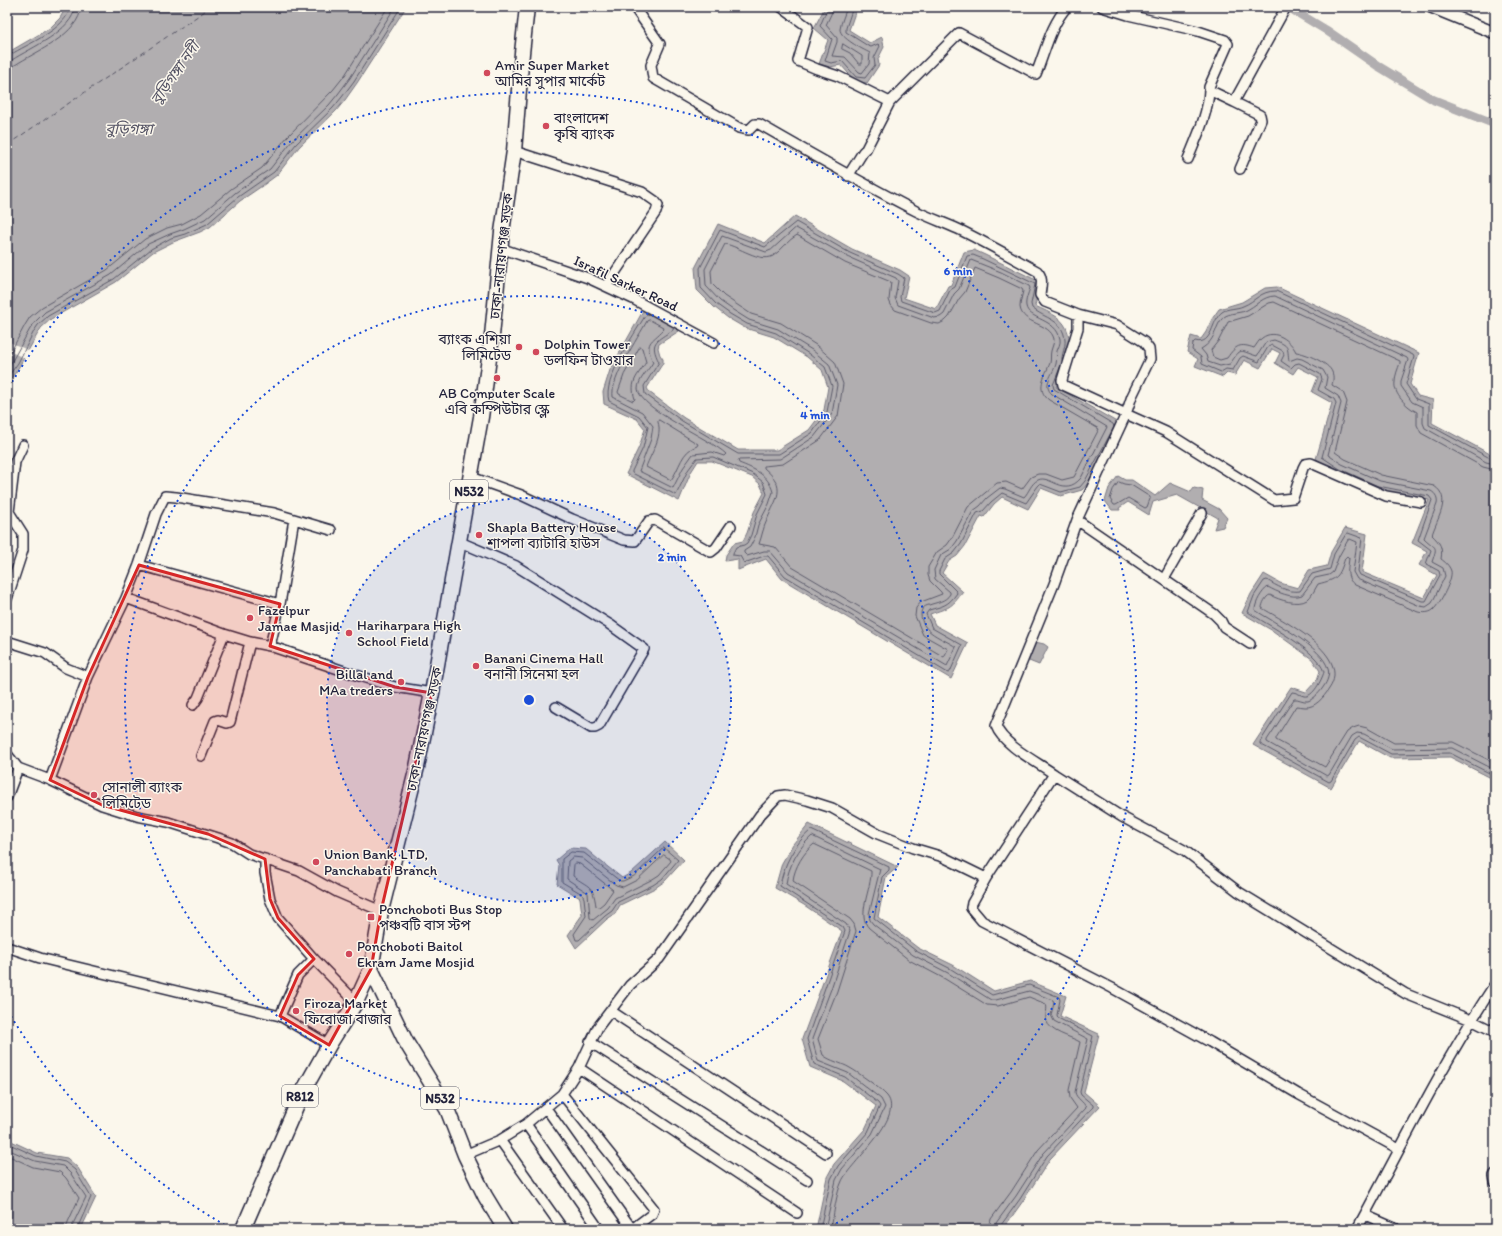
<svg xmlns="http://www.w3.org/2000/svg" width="1502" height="1236" font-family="Itim,'Noto Sans Bengali',sans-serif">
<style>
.water{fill:#b1aeb0;stroke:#787681}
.pier{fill:#fbf7ec}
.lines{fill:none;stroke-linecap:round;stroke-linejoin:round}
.shore{stroke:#5b5a6a;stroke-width:1}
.canal{stroke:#b1aeb0;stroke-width:9}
.ferry{stroke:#545364;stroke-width:1;stroke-dasharray:5 4;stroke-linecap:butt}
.minor-casing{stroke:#22223b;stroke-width:12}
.tertiary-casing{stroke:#22223b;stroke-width:14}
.primary-casing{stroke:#22223b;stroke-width:17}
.trunk-casing{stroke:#22223b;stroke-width:17}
.minor{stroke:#fbf7ec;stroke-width:9}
.tertiary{stroke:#fbf7ec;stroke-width:11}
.primary{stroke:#fbf7ec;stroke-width:14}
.trunk{stroke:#fbf7ec;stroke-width:14}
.marked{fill:#d62828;fill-opacity:0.2;stroke:#d62828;stroke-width:3;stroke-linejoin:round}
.ring{fill:none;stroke:#1d4ed8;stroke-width:2;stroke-dasharray:2 4}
.poi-dot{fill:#d1495b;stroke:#fbf7ec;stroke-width:1.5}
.labels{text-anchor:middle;stroke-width:3;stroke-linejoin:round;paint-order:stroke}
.shield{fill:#fbf7ec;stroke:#636270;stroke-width:1}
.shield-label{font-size:13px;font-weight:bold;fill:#22223b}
.poi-label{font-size:14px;fill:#22223b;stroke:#fbf7ec;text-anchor:start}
.street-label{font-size:14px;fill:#22223b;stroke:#fbf7ec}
.water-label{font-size:15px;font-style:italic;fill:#545364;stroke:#fbf7ec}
.centre{fill:#1d4ed8;stroke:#fbf7ec;stroke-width:2}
.ring-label{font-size:12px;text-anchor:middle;font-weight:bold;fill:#1d4ed8;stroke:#fbf7ec;stroke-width:3;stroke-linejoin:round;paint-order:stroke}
</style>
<rect width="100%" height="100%" fill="#fbf7ec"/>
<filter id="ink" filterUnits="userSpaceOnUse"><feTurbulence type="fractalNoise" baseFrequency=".025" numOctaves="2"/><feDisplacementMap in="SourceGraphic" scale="8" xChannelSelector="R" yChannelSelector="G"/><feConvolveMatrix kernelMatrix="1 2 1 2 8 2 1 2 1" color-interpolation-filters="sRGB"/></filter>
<g filter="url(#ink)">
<path class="water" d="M66,7H406L357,83L345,100L336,111L299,147L277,175L262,186L240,201L210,227L200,232L173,242L153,252L116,282L51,319L41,328L16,372L7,383V53L50,28L60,18Z
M825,7H857L849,30L870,43L882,37L884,47L878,59L879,65L867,83L855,81L841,65L830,67L819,64L828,40L814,28Z
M795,216L852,249L900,270L909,276L904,298L936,309L948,286L951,285L964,252L974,250L985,255L1040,282L1035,306C1042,309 1051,313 1057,317C1080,334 1065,366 1056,387L1120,424L1088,483L1082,490L1061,496L1041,488L1028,509L1002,497L994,504L984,517L981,516L965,546L957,556L949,561L942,573L963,592C950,609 950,607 930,614L935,625L968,643L951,679L782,579L766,559L738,570V559L725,561L726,555L734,543L743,541L747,533L754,512L764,493L760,484L752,477L712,461H698L691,472L679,501L626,474L639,447L645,429L637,419L604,404L603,392L610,370L644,309L679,326V331L659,344L658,348L660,355L663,359V363L647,388L649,392L684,418L738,450H777L809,430L824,410L828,387L822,370L807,357L774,337L745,328L728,318L714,307L697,290L695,268L718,224L765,243Z
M1277,287L1419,353L1410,384L1418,396L1433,400L1432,423L1490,454L1495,455V780L1450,757L1390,758L1359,741L1331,788L1253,745L1291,687L1306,692L1317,680L1320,671L1312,659L1273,631L1242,613L1251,594L1264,574L1280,583L1298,588L1309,570L1327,566L1331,552L1345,528L1367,534L1362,572L1424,598L1437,575L1419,565L1427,551L1412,543L1429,500L1377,490L1338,472L1316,459L1332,403L1312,392L1318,377L1298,367L1293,374L1275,363L1280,353L1272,349L1260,368L1244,360L1235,375L1227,373L1223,377L1195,366L1198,359L1187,352L1191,336L1201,339L1206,332L1212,319L1219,309L1242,302L1265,288Z
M1118,476L1125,480H1132L1155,496L1170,483L1191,492L1194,488L1203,490L1202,500L1219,509L1227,518L1223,527L1214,529L1218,518L1177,495L1153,502L1149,515L1128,502L1119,508L1120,510H1112L1105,501L1109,488Z
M1031,641L1044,644L1048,647L1039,665L1024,659Z
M809,824L898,867L886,877L878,917L918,948L953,965L994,991L1030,981L1066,996L1060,1016L1099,1034L1084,1092L1100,1106L1050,1159L1023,1201L1003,1229H816L827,1177L834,1164L865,1129L876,1106L843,1081L810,1067L802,1039L842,931L804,905L775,888L782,863L793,844Z
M665,842L684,860L665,881L655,888L620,905L615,914L607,919L576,948L568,935L582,915L580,898L557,884L559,865L556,860L570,848L586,849L599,860L622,878L631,873Z
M7,1139L37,1153L67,1158L78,1168L96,1197L81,1229H7Z"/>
<path class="pier" d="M7,341L30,351L26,359L7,350Z"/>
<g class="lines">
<path class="shore" d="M828,7L820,26L832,39L825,61L831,63L842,61L856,77L865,78L875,65L874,58L880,46L878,44L871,47L868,46L846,32V28L853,7
M833,7L832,12L826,25L837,38V42L832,56L845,57L859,72L862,73L869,64L870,53C862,49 840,38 840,29C841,22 845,14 847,7
M843,44L862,56V64H859L850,53L842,49Z
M7,56L10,55C27,44 67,29 70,7
M7,61L12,60C30,48 73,31 75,7
M7,67L15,65C35,52 80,34 81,7
M796,228L848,257L896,278L898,281L895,298L898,305L934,318L940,317L944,314L954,294L959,289L971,260L1001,272L1029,286L1030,288C1028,294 1025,301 1026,306C1028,320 1056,318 1060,339C1061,343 1058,348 1057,351C1056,355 1057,360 1056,364C1053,374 1042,385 1052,394L1107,427L1081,478C1064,498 1050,474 1038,480C1031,483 1029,492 1024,497L1005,489L1000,488L987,498L980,506L973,511L957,541L951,549L941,555L934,570L935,579L950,592V594C945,602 937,602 929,605C924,606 921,609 921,614C921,633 943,638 956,647L947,666L788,572L770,551H764L747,556L744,553V551L750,547L755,537L758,525L769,504L773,492C768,474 754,469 739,463L738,460L780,459L814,437L832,414L837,385L829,364L812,350L778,329L749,320L733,310L720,301L706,286L705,269L722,236L766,252L771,250Z
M797,235L845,263L891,282L889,300L891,305L895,310L931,323L939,324L945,321L949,317L959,299L965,292L975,268L999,278L1022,289L1023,291C1022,296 1020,302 1020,307C1022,325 1050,322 1054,339C1054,343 1052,347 1051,351C1050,355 1051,359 1050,363C1045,376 1035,389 1049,400L1099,429L1074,477L1062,480L1046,474H1038L1031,477L1022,489L1006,482L997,483L968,507L952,538L947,545L937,552L928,567V575L930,581L941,592L942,594L921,602L916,608L915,616L923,635L948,649L944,657L792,567L775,547L759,544C762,536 763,528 767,520C776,498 788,488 764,468V466L783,464L820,440L838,416L843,384L835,362L816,345L781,323L751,314L724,296L712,284L711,271L725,244C738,246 760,263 773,256C782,250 788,240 797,235Z
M651,315L647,314L645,316C634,335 602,380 609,401L639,416L648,427L643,448L632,471V473L676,495L677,493L688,470L697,458L713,457L753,474L763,482L767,494L757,514L751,535L747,543L744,545L736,547L733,553V555L740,556L744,563L764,556H768L785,576L948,673L950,672L962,645L932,628L926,614L929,610C943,606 948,606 957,593L956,591L939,574V571L945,559L954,553L961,544L977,513L983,511L991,502L1002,493L1026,503L1038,486L1040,484L1061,492L1080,487L1085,481L1114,427L1113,424L1054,389L1053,385L1061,365
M650,320L663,327L664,329C651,343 644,341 653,362C649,370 638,379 638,389C640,410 711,439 726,454L724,456L712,452L693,454L683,468L673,488L639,471L651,439L653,426L642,412L613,397C610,379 638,338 647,321Z
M674,327L673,330C656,341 649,342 659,362L644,386L645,394L682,421L738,454H779L812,433L827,412L832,386L825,367L809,354L776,333L747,324L730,314L716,304L701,288L700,268L720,230L765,247L796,222L850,253L898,274L904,278L900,297L901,301L935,313L940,311L950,290L955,287L967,256L973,255L983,259L1035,284L1031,304L1032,308C1045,319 1063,319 1065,340C1066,347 1061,354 1062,362
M640,347L642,348L646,362C638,376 629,381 635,399L633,401L619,394L618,392L624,375Z
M7,359L25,325L30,317L42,307L107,270L145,239L167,228L182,224L201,214L231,189L262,168L287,137L333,90L345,75L388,7
M7,370L30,329L35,322L45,312L111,275L148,244L170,234L184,229L205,219L235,193L270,169L292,141L329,105L338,94L350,78L395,7
M7,378L18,363L34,331L38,325L48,316L114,279L151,249L171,238L185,234L207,224L238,197L274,172L296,144L333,108L342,97L354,81L401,7
M659,420L698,444L697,446C681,451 680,468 671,480L646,467C651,453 663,437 658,422Z
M1495,459L1488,457L1429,425V404L1416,399L1406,384L1414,357L1413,355L1276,291C1260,291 1256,301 1243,306C1237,309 1227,308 1222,312C1211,320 1213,346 1195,341L1193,343L1192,350L1201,357L1202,364L1221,372L1226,369L1233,370L1240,358L1243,356L1259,362L1268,347L1272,345L1283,351L1284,355L1281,361L1291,368L1295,364L1299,363L1320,374L1322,379L1318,390L1334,399L1336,403L1322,457L1340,469L1378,486L1429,496L1432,500L1418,540L1431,550L1426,564L1439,571L1440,575L1426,601H1422L1360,575L1358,571L1362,538L1348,533L1346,534L1334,554L1330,569L1312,574L1300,591C1289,593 1276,586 1267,580L1264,581L1254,596L1248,612C1267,625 1317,649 1324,672C1322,679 1313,698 1304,696C1300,695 1296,692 1292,692L1260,742V744L1329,782L1331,781L1355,740L1359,737L1391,754L1450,753L1495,776
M1495,464L1486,462L1425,428L1423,423V407L1412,402L1401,386V381L1408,360L1407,358L1275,296C1263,296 1256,306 1245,311C1239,313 1229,313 1224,317C1214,325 1218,339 1201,349L1206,355L1208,362L1220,366L1230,364C1242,346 1239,351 1257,356L1266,342L1274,340C1290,346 1287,347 1289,361L1297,358L1302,359L1323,370L1327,377L1325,388L1338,396L1341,403L1328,455L1342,464L1380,481L1431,491C1436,494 1438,498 1437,504L1424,538C1436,550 1438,544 1432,562L1443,568L1445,576L1432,603L1426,607L1420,606L1357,579L1353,572L1357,542L1350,539L1348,540L1339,556L1333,572L1329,575L1315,578L1302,595C1292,599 1277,592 1268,587C1262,591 1255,603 1255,610C1273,622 1323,647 1328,669C1330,674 1327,682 1324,686C1321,691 1314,699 1308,701C1303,702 1298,698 1294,699L1267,740V742L1327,776L1329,775L1352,736L1357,733L1364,734L1392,749L1452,748L1495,770
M1495,470L1483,467L1421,433L1417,425V412C1407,407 1393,394 1395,382C1395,375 1398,369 1400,363V361L1274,302L1269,303L1248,316L1228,322L1219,340L1211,350L1213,357L1220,360L1227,358C1236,345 1240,343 1254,348C1257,344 1259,340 1262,338C1275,328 1291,341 1296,352C1305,353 1329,363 1332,372C1334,377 1333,381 1332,385L1343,392L1347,402L1335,452L1345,459L1381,475L1434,486C1453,498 1436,520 1432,535C1440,543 1443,547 1441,559C1445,562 1449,565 1451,571C1453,579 1440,604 1433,610C1429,613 1424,613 1418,612L1355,585C1345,578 1348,569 1349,558L1347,556L1345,558C1339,577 1338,579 1318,584C1315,589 1312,596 1307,600C1298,606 1279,600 1270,595C1266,596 1262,604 1262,608C1285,622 1353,655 1329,689C1324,697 1315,708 1305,707C1302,707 1299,706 1296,706L1276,738V740L1325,767L1347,732L1353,728L1359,726L1367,728L1394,743L1453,742L1495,763
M1119,482L1124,484L1131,485L1150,497V499L1147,507L1145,508L1128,498L1116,505H1114L1110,499L1113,490Z
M664,848L678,860L662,879L653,885L618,902L612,911L605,916L579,940H576L574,934L586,916L584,898L582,894L562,882V859L571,852L584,853L620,881H623L634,876Z
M664,855L670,859L671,861L659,875L651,880L615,898L608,908L593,920L590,918L588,893L567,879L568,861L573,857L582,858L616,885L623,887L637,880Z
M576,863L580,864L613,890L604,903L599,907L596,906C593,884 589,888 573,876L574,865Z
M7,1143L36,1156L65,1162L75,1170L91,1197L77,1229
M7,1149L35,1161L63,1166L71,1174L86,1197L73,1224L72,1229
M7,1155L33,1167L60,1172L66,1178L79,1198L68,1222L66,1229
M820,1229L831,1179L838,1166L868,1132L880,1106L878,1103L845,1077L814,1064L807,1039L845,931L843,927L780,886C783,866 795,843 811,830L889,867V870L882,877L874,918L916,951L951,969L992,995L1029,985L1059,997L1060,1000L1057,1015L1058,1018L1093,1036L1080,1092L1081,1095L1093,1105V1107L1047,1156L1020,1199L1001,1225L1000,1229
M825,1229L836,1180L842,1169L872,1134L885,1107L881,1099L848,1073L818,1061L812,1039L831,989L850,931L846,924L786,884C788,867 799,847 812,836L880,869L869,914L870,920L873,924L913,955L948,973L991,1000H996L1029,991L1053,1000L1054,1003L1051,1015L1054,1021L1088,1039L1075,1092C1076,1099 1084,1101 1086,1108L1043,1154L1016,1196L996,1223L995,1229
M831,1229C834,1214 836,1194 842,1181C850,1163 905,1118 887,1096C880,1088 859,1073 850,1068C842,1063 830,1061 823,1055L818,1039L837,991L856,931L854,924L850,919L793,881C794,868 804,852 814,844L871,871C872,888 856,915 869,928L909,960L945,979L987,1005L998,1006L1029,997L1046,1004C1048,1009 1045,1014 1046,1020C1050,1033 1070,1036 1080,1042L1069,1090L1070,1098L1077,1108L1038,1150L1011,1192L991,1219L989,1229"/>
<path class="canal" d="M1288,7L1326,30L1378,66L1434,100L1495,124"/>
<path class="ferry" d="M7,145L211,7"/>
<g class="minor-casing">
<path id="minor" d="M634,7L660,44L651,65L653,78L739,128L749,130L755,124H759C811,154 863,184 916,211C930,218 945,223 958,229C985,242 1011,257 1037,271C1044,278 1041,286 1040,295L1045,302L1078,315L1117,325L1144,342L1149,349L1150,359L1132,396L1126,414L1166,432L1274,500L1293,498L1303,468L1305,464L1311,463L1386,496L1421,502
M781,7L808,27L798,61L817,69L838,76L890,102L866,149L863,152L848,176
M1102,7L1128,15L1198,31L1225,40L1228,44L1209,87V90L1234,102
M890,102L959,33L1036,74C1045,52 1051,24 1067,7
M514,151L642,192L655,201L658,205L656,212L606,286
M1188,159C1197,137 1208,114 1209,90
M1240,169L1261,120L1260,115L1234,102L1286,7
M500,248L588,278L633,299L714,343
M471,477L521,495L572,519L624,540L635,541L649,521L655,520L711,552L716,548L731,526
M294,519L331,530
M1077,520L1214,614L1221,621L1224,627L1250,644
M460,542L516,566L609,624L644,649L599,726L595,728H591L556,707
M1164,579L1202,513
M126,598L139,565L156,514L165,496L176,497L274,513L294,519L280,604L139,565
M7,599L23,550V534L9,512L15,462L23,445
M7,641L45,653L66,668L88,677
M270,646L280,604
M193,705L198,698L224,634
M7,754L18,768L50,780L102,805L137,816L168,822L218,838L232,843L249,854L299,871L337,892L381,911
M201,756L215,721L218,720L227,723L230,722L250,642
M1054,774C1037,762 1003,745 996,726L1054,584L1077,520L1126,414L1063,385L1062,380L1078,328V315
M50,780L88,677L126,598L224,634L250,642L270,646L356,675L395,687L432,693
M7,797L18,768
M265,859V873L270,899L278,918L314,959L356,1002
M986,878L972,903L971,908L982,921L1112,988L1210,1042L1298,1094L1399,1149
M7,947L40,958L280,1016L329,1045
M611,1011L826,1153
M280,1016L298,975L314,959
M590,1042L807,1180
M579,1068L797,1213
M562,1094L654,1209L652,1214L632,1229
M546,1108L632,1229
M526,1124L599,1229
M500,1140L563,1229
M465,1155L500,1140L526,1124L562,1094L579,1068L598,1027L630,985L659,959L760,815L778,796L785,795L807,800L832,808L878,834L913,848L943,857L986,878L1054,774L1122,817L1184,850L1239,892L1406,994L1471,1020L1495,1032
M1495,1174L1494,1176L1495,1182
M1365,1215L1397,1229
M1357,1229C1402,1146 1443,1062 1495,984"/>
</g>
<g class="tertiary-casing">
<path id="tertiary" d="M1431,7L1495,33"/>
</g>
<g class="primary-casing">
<path id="primary" d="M243,1229L301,1095L329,1045L356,1002L371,969"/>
</g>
<g class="trunk-casing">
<path id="trunk" d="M505,1229L485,1196L465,1155L447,1109L406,1042L371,969L381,911L417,767L432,693L481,417L492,336L502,232L514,151L522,53L527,7"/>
</g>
<use href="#minor" class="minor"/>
<use href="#tertiary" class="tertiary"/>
<use href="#primary" class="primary"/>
<use href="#trunk" class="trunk"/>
</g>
</g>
<path class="marked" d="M139,565L280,604L270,646L395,687L432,693L381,911L371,969L329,1045L280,1016L298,975L314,959L278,918L270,899L265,859L208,834L102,805L50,780L88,677Z"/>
<circle cx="529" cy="700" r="202" fill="#1d4ed8" fill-opacity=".12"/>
<g class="ring">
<circle cx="529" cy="700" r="202"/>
<circle cx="529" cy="700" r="404"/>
<path d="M230 1228A607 607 0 0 1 9 1013M9 387A607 607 0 1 1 828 1228"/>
</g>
<g class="poi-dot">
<circle cx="487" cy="73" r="4"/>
<circle cx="546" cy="126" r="4"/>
<circle cx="519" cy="347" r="4"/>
<circle cx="536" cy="352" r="4"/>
<circle cx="497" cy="378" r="4"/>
<circle cx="479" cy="535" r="4"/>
<circle cx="250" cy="618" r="4"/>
<circle cx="349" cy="633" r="4"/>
<circle cx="476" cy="666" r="4"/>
<circle cx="401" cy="682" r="4"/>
<circle cx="94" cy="795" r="4"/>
<circle cx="316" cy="862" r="4"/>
<rect x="367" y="913" width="8" height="8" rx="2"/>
<circle cx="349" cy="954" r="4"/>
<circle cx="296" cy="1011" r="4"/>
</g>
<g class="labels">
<g class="shield">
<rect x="450" y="480" width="38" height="22" rx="3"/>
<rect x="282" y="1085" width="36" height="22" rx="3"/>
<rect x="421" y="1087" width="38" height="22" rx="3"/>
</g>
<g class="shield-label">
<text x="469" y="496">N532</text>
<text x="300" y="1101">R812</text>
<text x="440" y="1103">N532</text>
</g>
<g class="poi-label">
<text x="495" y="70">Amir Super Market<tspan x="495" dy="16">আমির সুপার মার্কেট</tspan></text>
<text x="554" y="123">বাংলাদেশ<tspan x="554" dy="16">কৃষি ব্যাংক</tspan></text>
<text x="511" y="344" text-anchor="end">ব্যাংক এশিয়া<tspan x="511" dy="16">লিমিটেড</tspan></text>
<text x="544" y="349">Dolphin Tower<tspan x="544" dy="16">ডলফিন টাওয়ার</tspan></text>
<text x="497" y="398" text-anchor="middle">AB Computer Scale<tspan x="497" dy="16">এবি কম্পিউটার স্কেল</tspan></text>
<text x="487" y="532">Shapla Battery House<tspan x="487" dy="16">শাপলা ব্যাটারি হাউস</tspan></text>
<text x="258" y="615">Fazelpur<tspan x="258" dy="16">Jamae Masjid</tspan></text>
<text x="357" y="630">Hariharpara High<tspan x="357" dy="16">School Field</tspan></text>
<text x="484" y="663">Banani Cinema Hall<tspan x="484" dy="16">বনানী সিনেমা হল</tspan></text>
<text x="393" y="679" text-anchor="end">Billal and<tspan x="393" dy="16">MAa treders</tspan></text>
<text x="102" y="792">সোনালী ব্যাংক<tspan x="102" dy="16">লিমিটেড</tspan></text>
<text x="324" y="859">Union Bank, LTD,<tspan x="324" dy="16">Panchabati Branch</tspan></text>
<text x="379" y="914">Ponchoboti Bus Stop<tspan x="379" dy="16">পঞ্চবটি বাস স্টপ</tspan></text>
<text x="357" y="951">Ponchoboti Baitol<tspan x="357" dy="16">Ekram Jame Mosjid</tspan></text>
<text x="304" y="1008">Firoza Market<tspan x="304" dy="16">ফিরোজা বাজার</tspan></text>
</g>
<g class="street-label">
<text transform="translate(501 256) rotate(-84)" y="5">ঢাকা-নারায়ণগঞ্জ সড়ক</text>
<text transform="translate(626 283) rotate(25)" y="5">Israfil Sarker Road</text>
<text transform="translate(424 729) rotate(-78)" y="5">ঢাকা-নারায়ণগঞ্জ সড়ক</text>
</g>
<g class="water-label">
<text transform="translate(175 73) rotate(-55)" y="5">বুড়িগঙ্গা নদী</text>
<text x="129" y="134">বুড়িগঙ্গা</text>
</g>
</g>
<circle cx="529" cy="700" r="6" class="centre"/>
<g class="ring-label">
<text x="958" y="275">6 min</text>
<text x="815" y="419">4 min</text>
<text x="672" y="561">2 min</text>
</g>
<rect width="1502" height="1236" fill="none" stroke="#fbf7ec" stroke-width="24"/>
<rect x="12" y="12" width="1478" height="1212" fill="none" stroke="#22223b" stroke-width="1.5" filter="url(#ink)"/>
</svg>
